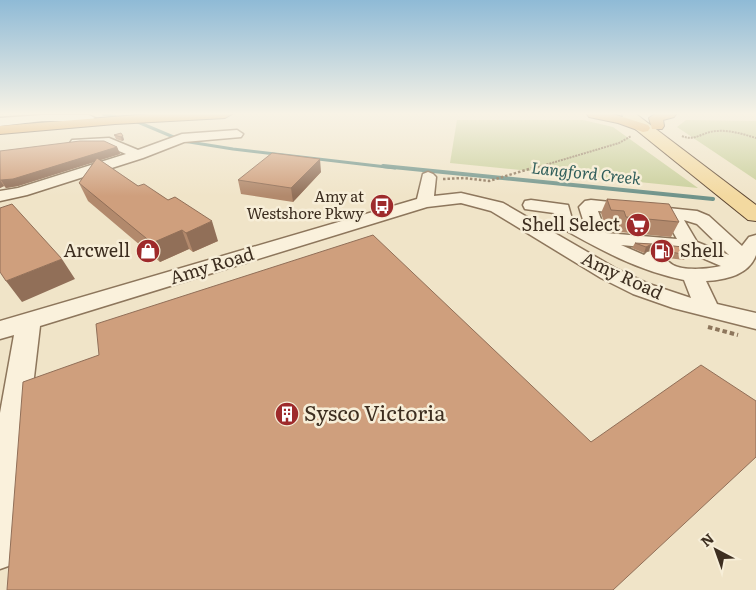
<svg xmlns="http://www.w3.org/2000/svg" width="756" height="590" font-family="Literata,serif">
<style>
.green{fill:#c9cf9b}
.lines{fill:none;stroke-linecap:round;stroke-linejoin:round}
.stream-far1{stroke:#6f938a;stroke-width:3}
.stream{stroke:#6f938a;stroke-width:4}
.minor-casing{stroke:#8d765c;stroke-width:3}
.major-casing{stroke:#5b4430;stroke-width:2}
.highway-casing{stroke:#5b4430;stroke-width:2}
.path-far2{stroke:#8d765c;stroke-width:2;stroke-dasharray:2 1;stroke-linecap:butt}
.path-far1{stroke:#8d765c;stroke-width:2.5;stroke-dasharray:2.5 2;stroke-linecap:butt}
.path{stroke:#8d765c;stroke-width:4;stroke-dasharray:4.5 3;stroke-linecap:butt}
.minor{fill:#faf1dc;fill-rule:evenodd}
.major{fill:#f3d9a0;fill-rule:evenodd}
.highway{fill:#e0a458;fill-rule:evenodd}
.wall{fill:#b2896c}
.shaded-wall{fill:#916f58}
.building{fill:#cf9f7d;stroke:#916f58}
.labels{text-anchor:middle;stroke-width:5;stroke-linejoin:round;paint-order:stroke}
.far-poi-label{font-size:15px;fill:#3d2e20;stroke:#f7eed8;text-anchor:end}
.far-water-label{font-size:16px;font-style:italic;fill:#2f5d5a;stroke:#f7eed8}
.poi-label{font-size:18px;fill:#3d2e20;stroke:#f7eed8;text-anchor:end}
.street-label{font-size:18px;fill:#3d2e20;stroke:#f7eed8}
.near-poi-label{font-size:21px;fill:#3d2e20;stroke:#f7eed8;text-anchor:start}
</style>
<rect width="100%" height="100%" fill="#f0e4c8"/>
<path class="green" d="M457,120H583L613,127L698,188L450,163Z
M686,120L756,121V180L677,127Z"/>
<g class="lines">
<path class="stream-far1" d="M103,114L122,118
M133,120L183,141L233,149L395,168"/>
<path class="stream" d="M383,166L713,199"/>
<g class="minor-casing">
<path id="minor" d="M42,115H89L95,118L89,121H42L0,126V118Z
M237,130L243,134L241,137L184,142L143,158L27,195L0,201V191L18,188L126,154L107,146H72L70,143L72,140L109,138L138,150L182,134Z
M428,172L433,174L436,177L434,196L461,193L503,203L615,268L649,284L691,298L684,280C636,270 599,249 558,226L554,213L525,209L523,205L525,201L531,200L568,205L572,219L585,226L579,207L585,201L591,200L697,211L709,216L742,246L749,237L756,235C756,241 756,250 756,255C749,275 725,280 706,281L717,304L756,313V329L673,308L633,294L601,278L491,211L461,203L427,207L40,326L23,471L19,550L14,564L0,569V413L14,335L0,339V321L417,199L423,174ZM598,211L673,218L668,223L677,239L606,233ZM684,220L697,224L729,255L697,242ZM621,245L686,251L721,266C710,269 683,271 673,265C661,258 665,247 647,252L644,255Z"/>
</g>
<g class="major-casing">
<path id="major" d="M622,114H636L756,205V221L748,220L624,120Z"/>
</g>
<g class="highway-casing">
<path id="highway" d="M150,114H232L225,118L115,124L0,134V126Z
M587,114H613L648,125L650,128L648,131L643,132L618,123L589,117Z
M655,114H676L674,117L663,120L664,126L662,129H652L649,118Z"/>
</g>
<path class="path-far2" d="M682,136C695,142 704,131 717,131C730,130 743,134 756,138
M535,168L619,143L631,136"/>
<path class="path-far1" d="M443,179L464,178L489,181L539,166"/>
<path class="path" d="M708,327L738,335"/>
<use href="#minor" class="minor"/>
<use href="#major" class="major"/>
<use href="#highway" class="highway"/>
</g>
<path class="wall" d="M121,133L124,140L122,141L116,139L114,135Z
M117,147L120,154L100,160L218,241L193,252L189,249L160,262L88,201L79,183L94,162L18,186L6,188L4,186L0,188V151Z
M321,172L293,202L241,194L238,180Z
M607,199L679,222L671,237L620,232L617,226L605,225L601,213Z
M635,243L652,244L650,250L644,253L632,248Z
M664,245L687,255L684,260L668,258L661,251Z"/>
<path class="shaded-wall" d="M123,136L124,140L122,141L121,137Z
M117,147L120,154L18,186L6,188L1,180Z
M320,159L321,172L293,202L291,188Z
M0,180L4,186L0,188Z
M212,221L218,241L193,252L186,233Z
M182,230L189,249L160,262L152,243Z
M652,244L650,250L644,253L646,247Z
M62,259L75,279L22,302L6,281Z"/>
<path class="building" d="M121,133L123,136L121,137L114,135Z
M80,141H104L117,147L13,179L1,180H0V151Z
M272,153L320,159L291,188L238,180Z
M97,158L138,186L144,184L168,200L175,197L212,221L186,233L182,230L152,243L79,183Z
M607,199L669,204L679,222L626,217L624,211L611,210Z
M12,204L62,259L6,281L0,272V208Z
M373,235L591,442L701,365L756,401V457L613,590H7L23,382L99,355L96,324Z
M635,243L652,244L646,247Z
M664,245L683,247L687,255L671,252Z"/>
<linearGradient id="sky" x2="0" y2="1"><stop stop-color="#8fbad6"/><stop offset="0.58" stop-color="#f8f3e6"/><stop offset="1" stop-color="#f8f3e6" stop-opacity="0"/></linearGradient>
<rect width="756" height="196" fill="url(#sky)"/>
<defs>
<g id="bus-disc" transform="scale(1.25)"><circle r="9.5" fill="#9e2a2b" stroke="#f7eed8"/><path d="M-5-6H5V4H4V6H2V4H-2V6H-4V4H-5ZM-3.5-4V0h7V-4ZM-3.5 1.2v1.5H-2V1.2ZM2 1.2v1.5H3.5V1.2Z" fill="#fff"/></g>
<g id="supermarket-disc" transform="scale(1.25)"><circle r="9.5" fill="#9e2a2b" stroke="#f7eed8"/><path d="M-6-5.5h2.5l.6 2H6L4.5 2H-2.5L-4.4-4H-6ZM-1.5 3.2a1.3 1.3 0 1 0 .1 0ZM3 3.2a1.3 1.3 0 1 0 .1 0Z" fill="#fff"/></g>
<g id="shop-disc" transform="scale(1.25)"><circle r="9.5" fill="#9e2a2b" stroke="#f7eed8"/><path d="M-5-2.5h2.3a2.7 3.5 0 0 1 5.4 0H5L5.5 6h-11ZM-1.5-2.5h3a1.5 2.3 0 0 0-3 0Z" fill="#fff"/></g>
<g id="fuel-disc" transform="scale(1.25)"><circle r="9.5" fill="#9e2a2b" stroke="#f7eed8"/><path d="M-5.5-6h7V0h2V4h1.3V-2.5L3-4.5l.8-.8L6-3V5H2.5V1h-1V6h-7ZM-4.2-4.7v3.2H.2V-4.7Z" fill="#fff"/></g>
<g id="building-disc" transform="scale(1.25)"><circle r="9.5" fill="#9e2a2b" stroke="#f7eed8"/><path d="M-4-6H4V6H1V3H-1V6H-4ZM-2.5-4.3h1.7v1.8h-1.7ZM.8-4.3h1.7v1.8H.8ZM-2.5-1h1.7V.8h-1.7ZM.8-1h1.7V.8H.8Z" fill="#fff"/></g>
</defs>
<g fill-rule="evenodd">
<use href="#bus-disc" x="382" y="206"/>
<use href="#supermarket-disc" x="638" y="225"/>
<use href="#shop-disc" x="148" y="251"/>
<use href="#fuel-disc" x="662" y="251"/>
<use href="#building-disc" x="287" y="414"/>
</g>
<g class="labels">
<g class="far-poi-label">
<text x="364" y="202">Amy at<tspan x="364" dy="17">Westshore Pkwy</tspan></text>
</g>
<g class="far-water-label">
<text transform="translate(586 173) rotate(6)" y="6">Langford Creek</text>
</g>
<g class="poi-label">
<text x="620" y="231">Shell Select</text>
<text x="130" y="257">Arcwell</text>
<text x="680" y="257" text-anchor="start">Shell</text>
</g>
<g class="street-label">
<text transform="translate(212 266) rotate(-17)" y="6">Amy Road</text>
<text transform="translate(622 276) rotate(25)" y="6">Amy Road</text>
</g>
<g class="near-poi-label">
<text x="304" y="421">Sysco Victoria</text>
</g>
</g>
<g transform="translate(716 550) rotate(319)" stroke="#f7eed8" stroke-width="4" paint-order="stroke">
<path d="M0-4L9 19L0 12L-9 19Z" fill="#3d2e20"/>
<text y="-8" font-size="14" font-weight="bold" text-anchor="middle" fill="#3d2e20">N</text>
</g>
</svg>
